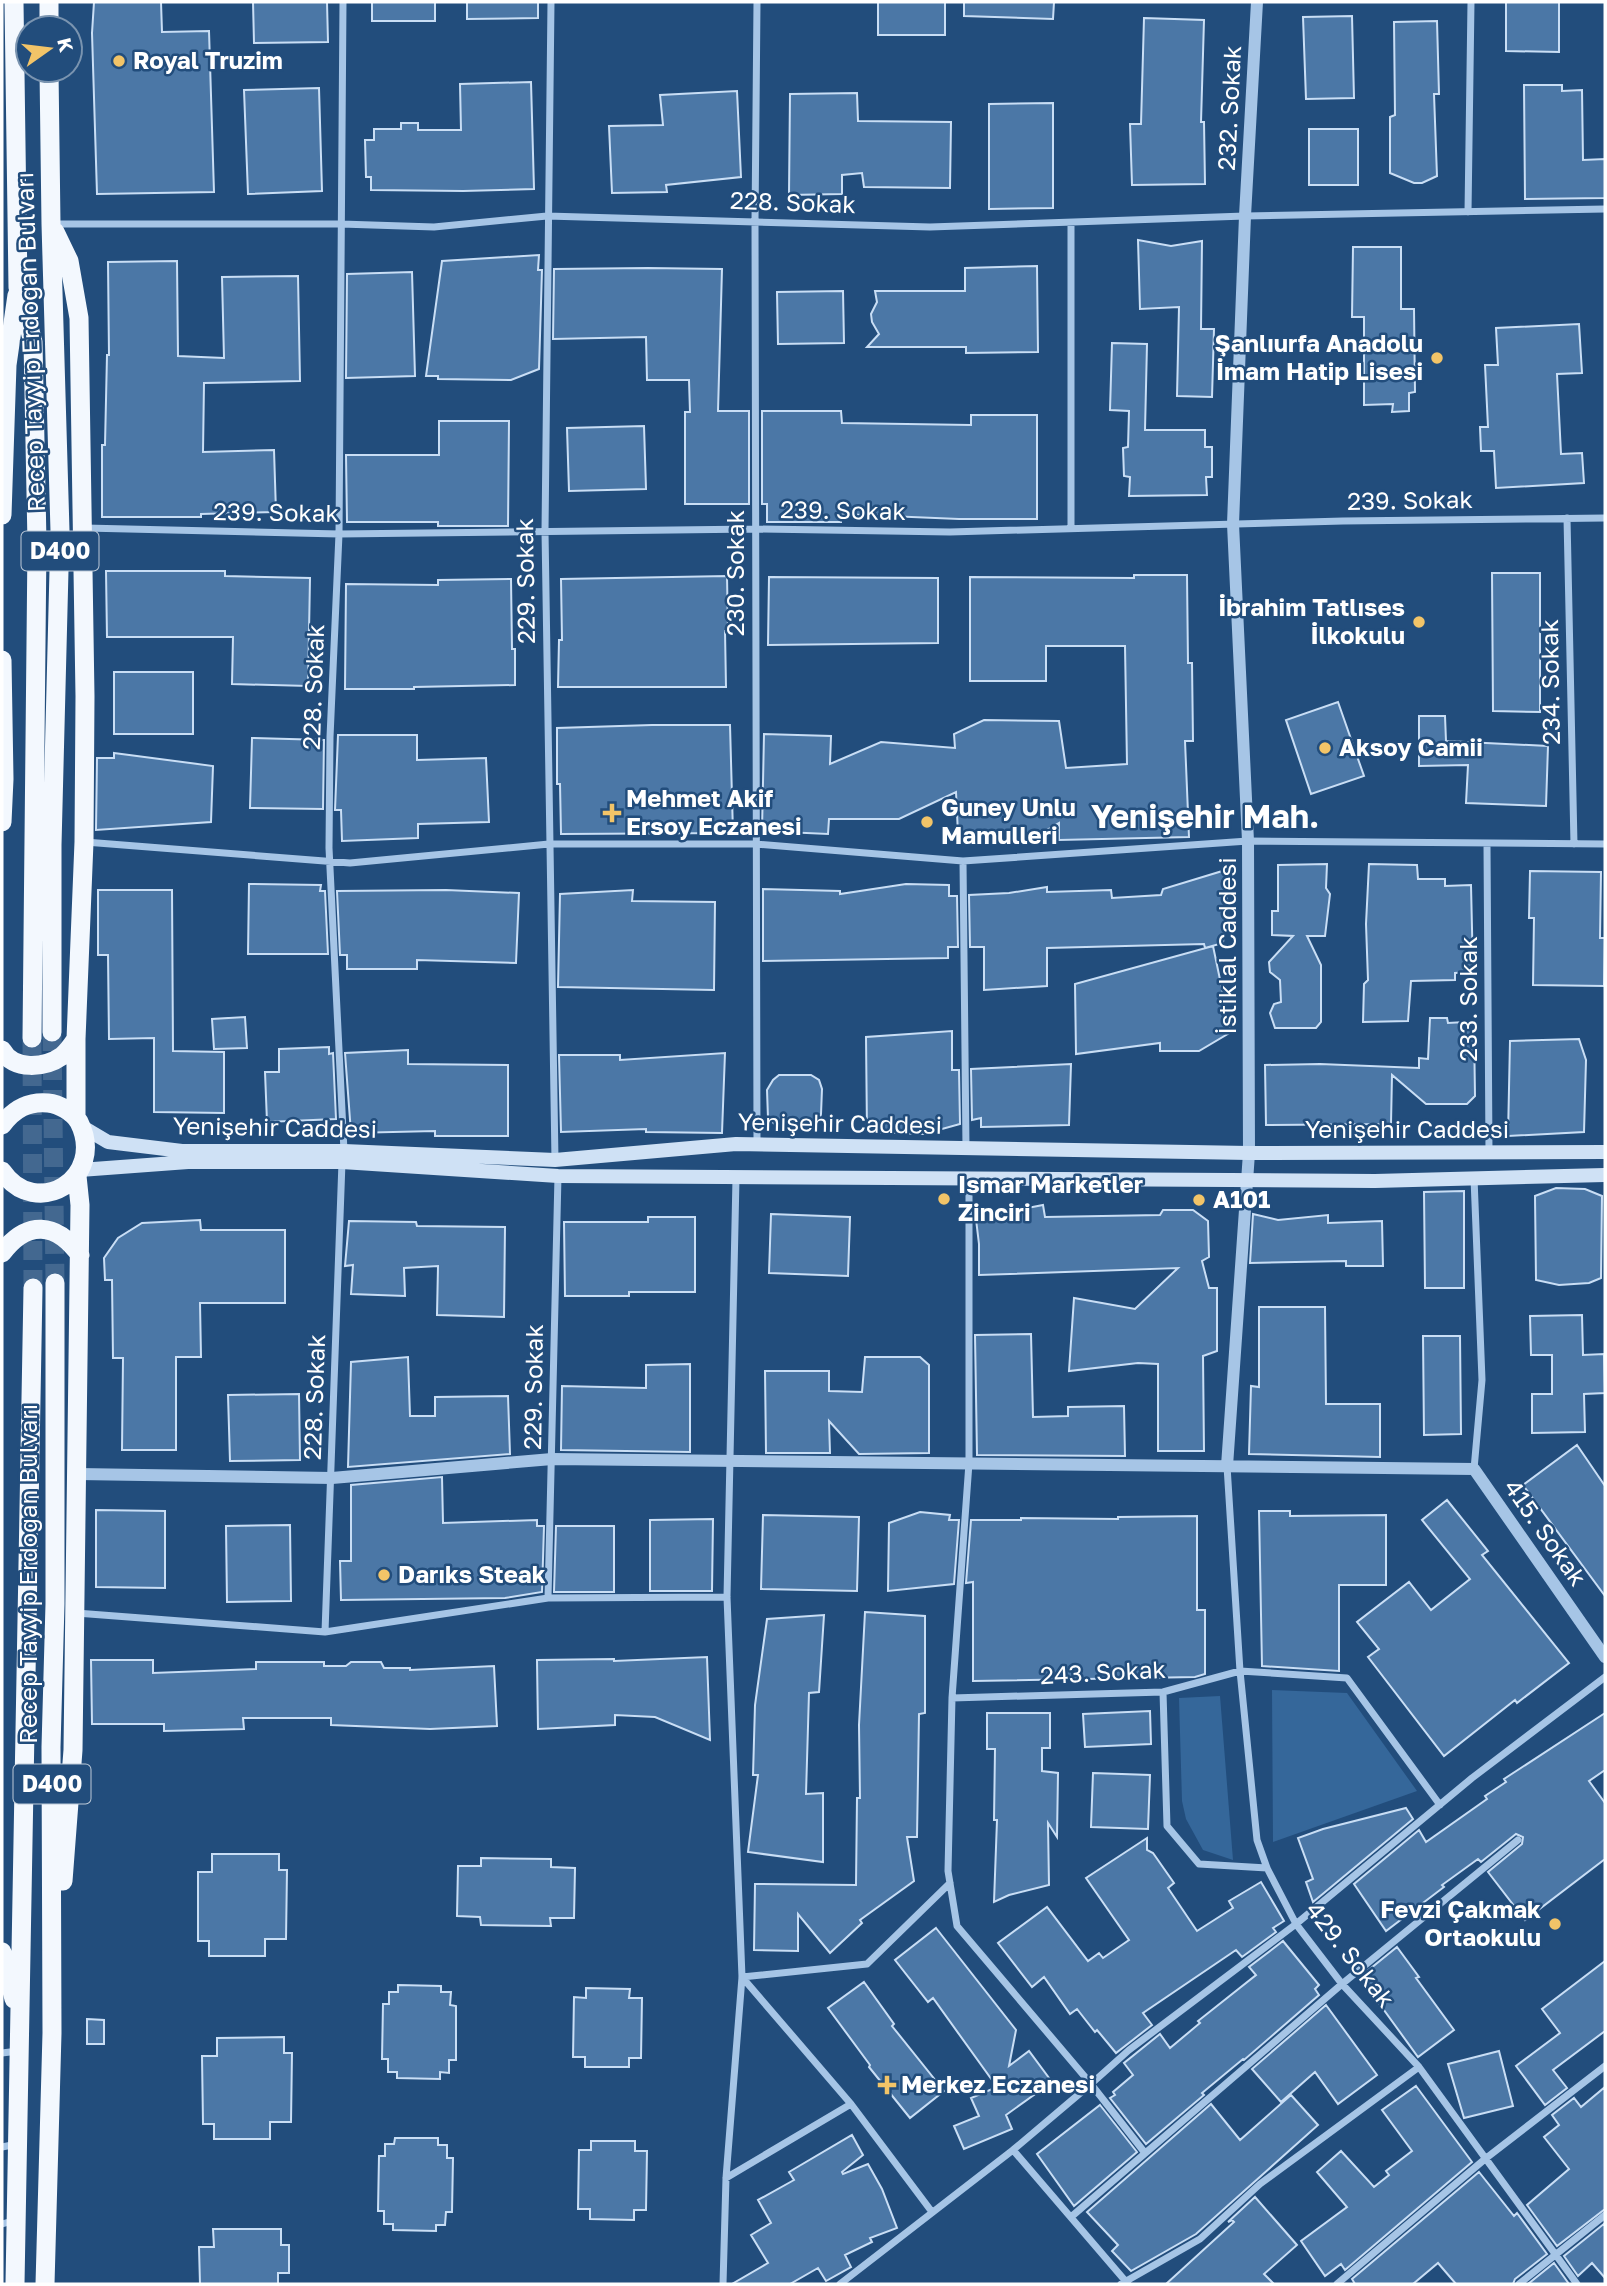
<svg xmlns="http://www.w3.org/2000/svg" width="1607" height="2286" font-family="'Golos Text',sans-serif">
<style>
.green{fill:#35679a}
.building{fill:#4b77a6;stroke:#c9def5;stroke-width:2}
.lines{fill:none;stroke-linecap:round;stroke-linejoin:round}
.trunk-tunnel{stroke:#436890;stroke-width:19;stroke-dasharray:19 10;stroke-linecap:butt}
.minor{stroke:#a6c5e6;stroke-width:7}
.tertiary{stroke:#a6c5e6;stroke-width:12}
.secondary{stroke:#cfe1f5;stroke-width:14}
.trunk{stroke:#f3f8fe;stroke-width:19}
.poi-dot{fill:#f2c468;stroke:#224d7c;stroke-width:2.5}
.labels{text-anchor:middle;stroke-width:5;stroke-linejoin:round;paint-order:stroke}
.shield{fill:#224d7c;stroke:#bdcad8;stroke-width:2}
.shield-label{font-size:23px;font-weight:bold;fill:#fff}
.poi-label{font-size:24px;font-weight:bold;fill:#fff;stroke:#224d7c;text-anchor:start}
.street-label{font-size:24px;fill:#fff;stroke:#224d7c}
.district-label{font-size:32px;font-weight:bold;fill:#fff;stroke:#224d7c}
</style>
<rect width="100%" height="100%" fill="#224d7c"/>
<path class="green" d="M1272,1690L1347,1693L1417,1791L1273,1842Z
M1220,1696L1233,1860L1203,1850L1186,1819L1182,1801L1179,1698Z"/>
<path class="building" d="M94,2H161L162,32L209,31L214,192L97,194L92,33Z
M253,2H327L328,42L254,43Z
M372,2H435V21H372Z
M467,2H538V18L467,19Z
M878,2H945V35H878Z
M964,2H1054L1053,19L964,16Z
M1506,2H1559V52L1506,51Z
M1352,16L1354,98L1306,99L1303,17Z
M1144,18L1204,20L1201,122H1204L1205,184L1132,185L1130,124H1141Z
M1437,21L1439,94H1434L1437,176L1422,183H1414L1390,173V117L1395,115L1394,22Z
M531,82L534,189L463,191L371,190V177H366L365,140H374V129H401V123H418V130H461L460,84Z
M1524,85H1562V91L1582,90L1583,160L1605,159V198L1525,199Z
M319,88L322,191L248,194L244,90Z
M737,91L741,177L666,185L667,192L612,193L609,126L663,125L660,95Z
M857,93L858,121L951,122L950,188L864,187L862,173L842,175V194L789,195L790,94Z
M1053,103V208L989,209V104Z
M1309,129H1358V185H1309Z
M1138,240L1171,246L1202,241L1201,329H1214L1212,397L1177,396L1179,307L1140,309Z
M1353,247H1401V309H1414L1415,392L1409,393V411L1392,412L1393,404L1364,405V317H1352Z
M539,255L538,270H542L539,369L511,380L438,379V376H426L442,261Z
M177,261L178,356L224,358L222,277L298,276L300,381L204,383L203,452L274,450L276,512L201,514V517H102V445H105L107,355H109L108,262Z
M1037,266L1038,352L966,353V347H867L879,334L872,322L871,314L877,302L875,291H965V268Z
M648,268L722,269L718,411H749V504H685V412H690L689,380H647L646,337L553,339L554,269Z
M412,272L415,376L346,378L347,274Z
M843,291L844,343L778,344L777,292Z
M1579,324L1582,373L1557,374L1561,454L1582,453L1584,483L1496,488L1494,451H1481L1480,427H1488L1485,365H1498L1496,328Z
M1112,343L1147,344L1145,430H1205V447H1212V477H1206L1207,495L1129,496L1130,477L1124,476L1123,448L1128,447L1129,411L1110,410Z
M762,411H841L842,423L971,425V415H1037V519H959L841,514V522H767V504H762Z
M439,421H509L508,526H438V522H347L346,455H439Z
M644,426L646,489L569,491L567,428Z
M106,571H225V576L310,578L308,686L232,684L233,637H107Z
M1492,573H1540V712L1493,711Z
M1134,575H1187L1188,663H1192L1193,741H1185L1189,837L1059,840V823L1038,835L958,834L956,792L899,819H829L828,834L762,831L764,734L831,736L830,764L881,742L955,748L954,734L984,720L1059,721L1066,768L1127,764L1125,646H1046V681H970V577L1134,578Z
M727,576L728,631H725L726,687H558L559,640H562L561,579Z
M769,577L938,578V643L768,645Z
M511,579L512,649H515V685L414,687V689H345L346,584L438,585V580Z
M114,672H193V734H114Z
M1338,702L1364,776L1311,794L1286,720Z
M1419,716H1445L1446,741L1548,746L1546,806L1466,803L1468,765L1419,766Z
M652,725H730L733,833L561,834L560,784H557V728Z
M338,735H417V760L486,758L489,822L418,824V838L342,841L341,810H335Z
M252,738L324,740L323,809L250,808Z
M114,753L213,766L211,822L96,830L97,758H114Z
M1327,864L1326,888L1330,894L1325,936H1307L1321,965V1022L1316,1028H1275L1270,1013L1274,1004L1281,1002L1280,980L1270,972L1269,962L1293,936L1272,935V911H1278V865Z
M1369,864L1417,865L1418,879H1445V886L1471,885L1473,972L1455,973V980L1411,981L1408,1021L1363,1022L1364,984L1368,980L1366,924Z
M1229,869L1223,943L1205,948L1204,944L1047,948V986L984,990V947H970L969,895L1009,893L1047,887V892L1111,890L1112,898L1161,895L1163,889Z
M1530,871L1601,872L1600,938H1605L1604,986L1533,985L1534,918H1529Z
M249,884L321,885L320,891H325L328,954H248Z
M906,884L949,885V896H957L958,947H948V958L763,961V889L840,891V894Z
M98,890H172L173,1051L224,1052V1113L154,1112V1038L109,1039L108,955H98Z
M446,890L519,893L516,963L417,960V969H347V955H340L337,891Z
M633,890L632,901L715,902L714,990L558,987L560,894Z
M1213,946L1231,1032L1199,1051H1160V1043L1076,1054L1075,984Z
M245,1017L247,1048L214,1049L212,1019Z
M1430,1018H1447L1448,1023L1465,1022L1467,1029H1474L1475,1096L1467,1104H1426L1392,1075L1391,1124L1266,1125L1265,1065L1320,1064L1419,1068V1058L1428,1059Z
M952,1031V1070H959L960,1124L924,1134L867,1132L866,1037Z
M1579,1039L1586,1060L1584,1132L1508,1136L1510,1041Z
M329,1047V1054L333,1053L336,1119L267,1122L265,1072H279V1049Z
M408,1050V1064L508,1065V1136H435V1131L351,1133L345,1053Z
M725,1053L722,1133L646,1132V1129L561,1132L559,1055H620V1060Z
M1071,1064L1069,1125L981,1127V1118L972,1120L971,1069Z
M779,1075H811L819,1080L822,1089L821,1114L819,1121L807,1128H779L768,1118L767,1090L773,1080Z
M1556,1188L1585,1189L1602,1196L1601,1278L1589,1283L1559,1285L1536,1280L1535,1196Z
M1464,1191V1288H1425L1424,1192Z
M1043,1205L1045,1217L1160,1215L1163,1210H1193L1208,1221L1209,1257L1202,1261L1209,1288H1217V1351L1203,1356L1204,1451H1158V1364L1138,1363L1069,1371L1074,1298L1135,1309L1178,1268L979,1275V1244L975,1211L1017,1212V1210Z
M771,1214L850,1217L848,1276L769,1273Z
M1253,1214L1278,1220L1328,1215V1223L1382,1221L1383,1266H1346V1261L1250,1263Z
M648,1217H695V1292H629V1296H565L564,1222H648Z
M200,1220L201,1230H285V1303H200L201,1357H176V1450H122L123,1358H113L112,1280H105L104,1258L118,1238L142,1223Z
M349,1221L416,1222L417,1226L505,1227L504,1317L437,1315L438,1266L404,1268L405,1296L351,1294L353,1265L345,1266Z
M1259,1307H1325L1326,1404H1380V1457L1249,1454L1251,1386L1259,1387Z
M1582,1315L1583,1355L1604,1354L1605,1393L1584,1394L1585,1432L1532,1433V1394H1552V1355H1531L1530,1316Z
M1031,1334L1033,1417L1068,1416V1407L1124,1406L1125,1456L977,1455L975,1335Z
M1423,1336H1460L1461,1434L1424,1435Z
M408,1357L410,1416H435V1397L508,1396L510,1454L348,1467L351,1362Z
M865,1357H920L929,1365V1453L859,1454L829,1421L830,1453H766L765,1371H829V1391L862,1392Z
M690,1364V1452L561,1450L562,1386L646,1388V1365Z
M299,1394L300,1460L230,1461L228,1395Z
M1577,1445L1605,1486V1596L1523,1485Z
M442,1477L443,1523L537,1520V1526H544L542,1592L505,1598L341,1600L340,1561H351V1485Z
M1447,1500L1488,1551L1482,1555L1569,1663L1517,1703L1515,1700L1444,1756L1368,1657L1379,1649L1357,1622L1409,1582L1431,1610L1470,1579L1422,1520Z
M96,1510L165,1511V1588L96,1587Z
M1259,1511H1290V1516L1386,1515V1585H1339V1671L1262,1666Z
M920,1512L950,1515L949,1520H959L954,1584L888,1591L889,1523Z
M763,1515L859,1517L857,1591L761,1589Z
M1197,1516V1610H1205V1674L1195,1677L973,1681V1582L966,1583L971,1520H1021V1518L1118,1519V1517Z
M713,1519L712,1591H650V1520Z
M290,1525L291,1601L227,1602L226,1526Z
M556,1526H614V1592H554Z
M865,1612L925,1616V1713L919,1714L917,1837H907L914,1881L860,1920L862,1923L830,1953L798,1914V1951L754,1950L755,1884L856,1885L857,1798H860L859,1725Z
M824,1615L819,1692L809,1693L806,1794L823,1793V1862L748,1852L758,1775H753L755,1705L767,1619Z
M707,1657L710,1740L655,1717L615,1715V1725L538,1729L537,1660L614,1659V1661Z
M91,1660H153V1673L256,1669V1662H324V1666H346L351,1662H381L384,1668H410V1670L494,1666L497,1726L430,1729L331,1725V1718H243L244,1729L164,1731V1724H92Z
M1150,1711L1151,1744L1085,1747L1083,1714Z
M987,1713H1050V1748H1042V1771L1058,1773L1057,1837L1048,1823L1049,1885L1009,1895L994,1902L997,1820H994L995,1749H987Z
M1605,1713V1770L1589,1781L1605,1803V1859L1525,1920L1488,1872L1522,1844L1523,1837L1516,1834L1481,1862L1478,1859L1442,1885L1444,1887L1386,1931L1354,1884L1419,1830L1426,1842L1487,1799L1485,1796L1506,1782L1504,1779Z
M1093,1773L1150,1775L1148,1829L1091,1827Z
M1406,1808L1413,1819L1313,1902L1306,1882L1313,1879L1298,1838L1323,1829Z
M1147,1838V1850L1153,1853L1174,1883L1168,1888L1197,1931L1233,1908L1229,1901L1261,1882L1284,1921L1273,1928L1276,1932L1242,1957L1236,1950L1143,2013L1152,2025L1116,2053L1097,2030L1095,2032L1077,2009L1070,2014L1044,1977L1032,1987L998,1943L1047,1907L1088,1961L1099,1953L1103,1958L1129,1940L1086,1878Z
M212,1854H279V1870H287L286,1939H265V1956H209V1941H198V1872H212Z
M481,1858L551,1859V1867L575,1868L574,1918H550L551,1926L481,1925L480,1917L457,1916L458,1866H481Z
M936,1928L1016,2030L1009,2066L1029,2051L1052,2082L1006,2115L1012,2129L964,2149L954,2126L979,2116L971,2098L997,2087L933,1998L928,2002L895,1960Z
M1283,1941L1319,1985L1315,1989L1319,1995L1244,2060L1243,2059L1202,2093L1204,2095L1146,2144L1110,2098L1115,2095L1113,2092L1133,2075L1124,2063L1160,2034L1170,2048L1200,2023L1198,2021L1256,1975L1249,1967Z
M1397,1947L1419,1977L1416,1978L1454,2030L1418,2057L1360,1977Z
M1605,1961V2031L1553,2070L1567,2088L1545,2105L1516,2066L1560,2033L1542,2009Z
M864,1982L894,2024L892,2026L944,2091L910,2118L869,2067L870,2065L828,2008Z
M398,1985L441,1986V1992H451L450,2005L456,2006V2060H449V2073L440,2072V2079L397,2078V2072H388V2059H382L383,2004H389V1992H398Z
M586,1988L630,1989L629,1998H642L641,2058H629V2067H585V2057H573L574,1997L586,1998Z
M1326,2005L1377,2075L1338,2104L1315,2072L1281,2102L1252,2069Z
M87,2019L104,2020V2044H87Z
M284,2037V2053H292L291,2122H270V2139H214V2124H203L202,2056H217V2038Z
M1499,2051L1513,2106L1464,2118L1448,2064Z
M1416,2086L1472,2162L1345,2270L1341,2264L1325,2276L1301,2241L1347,2207L1317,2172L1341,2151L1374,2187L1389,2175L1386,2171L1412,2151L1382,2110Z
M1605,2087V2209L1557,2246L1527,2205L1569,2169L1544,2137L1559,2125L1552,2115L1574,2098L1581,2107Z
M1291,2095L1318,2125L1196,2234L1131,2271L1112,2251L1118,2245L1087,2212L1211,2104L1240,2140Z
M1100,2105L1137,2152L1074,2206L1037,2154Z
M852,2135L863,2155L842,2172L843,2174L868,2164L882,2189L897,2228L870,2238L872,2242L845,2255L851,2267L826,2281L818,2268L790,2284H732L768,2263L751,2235L771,2223L758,2200L794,2180L789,2172Z
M395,2138H438V2145H447V2158H453L452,2212H446L445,2225H436V2231L393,2230V2224H384V2211H378L379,2156H385V2144H394Z
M591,2141H635V2151H647L646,2210H634V2220L590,2219V2209H578L579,2150H591Z
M1479,2172L1514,2216L1517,2213L1547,2254L1515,2279L1513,2284H1456L1438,2263L1413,2284H1355L1352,2279Z
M1255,2197L1297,2245L1264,2274L1274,2284H1166L1234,2222L1232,2220L1228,2222Z
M1605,2223V2278L1592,2263L1578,2276L1564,2256Z
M213,2229H281V2245H289V2273H278V2284H200L199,2247H214Z
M1554,2263L1569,2284H1528Z"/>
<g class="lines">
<path class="trunk-tunnel" d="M52,1032L55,1283
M32,1038L33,1288"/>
<path class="minor" d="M343,2L339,534L330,737L329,848L344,1151
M551,2L545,531L555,1160
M757,2L755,221L757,1145
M1468,212L1471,2
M52,224H341L434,227L547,216L930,227L1245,216L1605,209
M1071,224V528
M1567,518L1574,844
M85,528L339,534L755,529L950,532L1343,521L1605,518
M85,842L350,863L549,844H756L963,861L1248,841L1605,844
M1487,845L1489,1152
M963,861L966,1148
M969,1179V1463L952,1698L948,1871L957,1926L1091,2084L1013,2150L1128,2284
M1227,1466L1240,1671L1257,1840L1267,1868L1296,1924L1342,1984L1419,2067L1577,2284
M1474,1469L1482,1380L1474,1178
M548,1598L558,1176
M76,1613L325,1632L548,1598L727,1597
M325,1632L342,1162
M1163,1692L1167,1826L1199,1864L1267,1868
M952,1698L1163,1692L1240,1671L1347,1678L1440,1805
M2,2053L18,2051
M851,2104L932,2212
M2,2147L17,2144
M1145,2153L1091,2084L1129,2050L1296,1924L1472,1778L1605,1677
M726,2178L851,2104L742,1977L867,1964L950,1883
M1071,2217L1342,1984L1518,1840
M2,2224L16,2220
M723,2284L726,2178L742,1977L727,1597L736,1178
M840,2284L1013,2150
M1121,2284L1200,2239L1260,2184L1419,2067
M1337,2284L1485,2159L1605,2066
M1519,2284L1605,2215"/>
<path class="tertiary" d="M1227,1466L1249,1153L1248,841L1233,524L1245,216L1257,2
M78,1474L332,1478L552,1459L1474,1469L1605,1657"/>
<path class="secondary" d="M81,1126L108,1142L182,1151H344L555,1160L736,1144L1249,1153L1605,1152
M80,1170L188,1162H342L558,1176L1375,1181L1605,1175"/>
<path class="trunk" d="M14,2L18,287L33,342L37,543L32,1038
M49,2V28
M49,70L51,224L60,531L52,845V1032
M55,232L69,261L79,318L85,696L84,842L76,1039V1117
M2,515L7,365L17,295
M2,660L4,779L2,822
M2,1050C13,1071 45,1068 62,1056C68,1051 72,1045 76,1039
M2,1125C14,1109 28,1101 48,1103C59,1104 73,1112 79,1122C107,1178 36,1221 2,1171
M2,1253C27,1220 56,1222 80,1255
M63,1881L73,1750L80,1205L77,1176
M2,1952L14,1999
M15,2284L33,1288
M45,2284L52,2033L51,1747L55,1604V1283"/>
</g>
<g class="poi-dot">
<circle cx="119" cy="61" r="7"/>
<circle cx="1437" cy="358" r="7"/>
<circle cx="1419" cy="622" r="7"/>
<circle cx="1325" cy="748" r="7"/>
<path d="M608.5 802.5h7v7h7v7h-7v7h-7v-7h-7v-7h7z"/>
<circle cx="927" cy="822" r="7"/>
<circle cx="944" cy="1199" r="7"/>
<circle cx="1199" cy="1200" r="7"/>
<circle cx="384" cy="1575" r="7"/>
<circle cx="1555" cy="1924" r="7"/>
<path d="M883.5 2074.5h7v7h7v7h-7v7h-7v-7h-7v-7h7z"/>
</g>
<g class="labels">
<g class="shield">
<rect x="21.5" y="531.5" width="77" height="39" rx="5"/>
<rect x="13.5" y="1764.5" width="77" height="39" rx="5"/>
</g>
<g class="shield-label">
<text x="60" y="559">D400</text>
<text x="52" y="1792">D400</text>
</g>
<g class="poi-label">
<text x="133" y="69">Royal Truzim</text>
<text x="1423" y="352" text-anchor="end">Şanlıurfa Anadolu<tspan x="1423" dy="28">İmam Hatip Lisesi</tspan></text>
<text x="1405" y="616" text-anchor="end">İbrahim Tatlıses<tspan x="1405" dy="28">İlkokulu</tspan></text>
<text x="1339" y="756">Aksoy Camii</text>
<text x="626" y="807">Mehmet Akif<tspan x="626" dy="28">Ersoy Eczanesi</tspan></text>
<text x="941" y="816">Guney Unlu<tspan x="941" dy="28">Mamulleri</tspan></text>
<text x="958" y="1193">Ismar Marketler<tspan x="958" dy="28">Zinciri</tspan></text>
<text x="1213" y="1208">A101</text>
<text x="398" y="1583">Darıks Steak</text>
<text x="1541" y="1918" text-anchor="end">Fevzi Çakmak<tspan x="1541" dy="28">Ortaokulu</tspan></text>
<text x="901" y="2093">Merkez Eczanesi</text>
</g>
<g class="street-label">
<text transform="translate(1230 108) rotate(-87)" y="8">232. Sokak</text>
<text transform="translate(793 203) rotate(2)" y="8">228. Sokak</text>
<text transform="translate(31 342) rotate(-92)" y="8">Recep Tayyip Erdoğan Bulvarı</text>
<text transform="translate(1410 501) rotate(-1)" y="8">239. Sokak</text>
<text transform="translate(843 511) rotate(1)" y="8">239. Sokak</text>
<text transform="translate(276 513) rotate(1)" y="8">239. Sokak</text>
<text transform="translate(736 573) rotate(-90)" y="8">230. Sokak</text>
<text transform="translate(526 581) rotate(-91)" y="8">229. Sokak</text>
<text transform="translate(1551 682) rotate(-91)" y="8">234. Sokak</text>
<text transform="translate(314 687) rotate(-88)" y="8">228. Sokak</text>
<text transform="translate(1228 946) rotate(-90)" y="8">İstiklal Caddesi</text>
<text transform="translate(1469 999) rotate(-90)" y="8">233. Sokak</text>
<text transform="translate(840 1124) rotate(1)" y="8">Yenişehir Caddesi</text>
<text transform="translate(275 1128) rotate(1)" y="8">Yenişehir Caddesi</text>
<text x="1407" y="1138">Yenişehir Caddesi</text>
<text transform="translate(534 1387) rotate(-89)" y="8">229. Sokak</text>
<text transform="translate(315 1397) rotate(-88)" y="8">228. Sokak</text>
<text transform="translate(1545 1533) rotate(55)" y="8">415. Sokak</text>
<text transform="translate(29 1574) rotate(-90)" y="8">Recep Tayyip Erdoğan Bulvarı</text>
<text transform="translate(1103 1673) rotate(-3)" y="8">243. Sokak</text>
<text transform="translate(1350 1955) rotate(52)" y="8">429. Sokak</text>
</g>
<g class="district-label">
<text x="1205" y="828">Yenişehir Mah.</text>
</g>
</g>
<rect width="1607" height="2286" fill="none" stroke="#ffffff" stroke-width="7"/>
<g transform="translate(49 49) rotate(76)"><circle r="33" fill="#224d7c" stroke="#7a94b0" stroke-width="2"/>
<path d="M0-5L12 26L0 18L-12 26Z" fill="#f2c468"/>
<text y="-10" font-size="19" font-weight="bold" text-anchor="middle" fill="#ffffff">K</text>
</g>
</svg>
